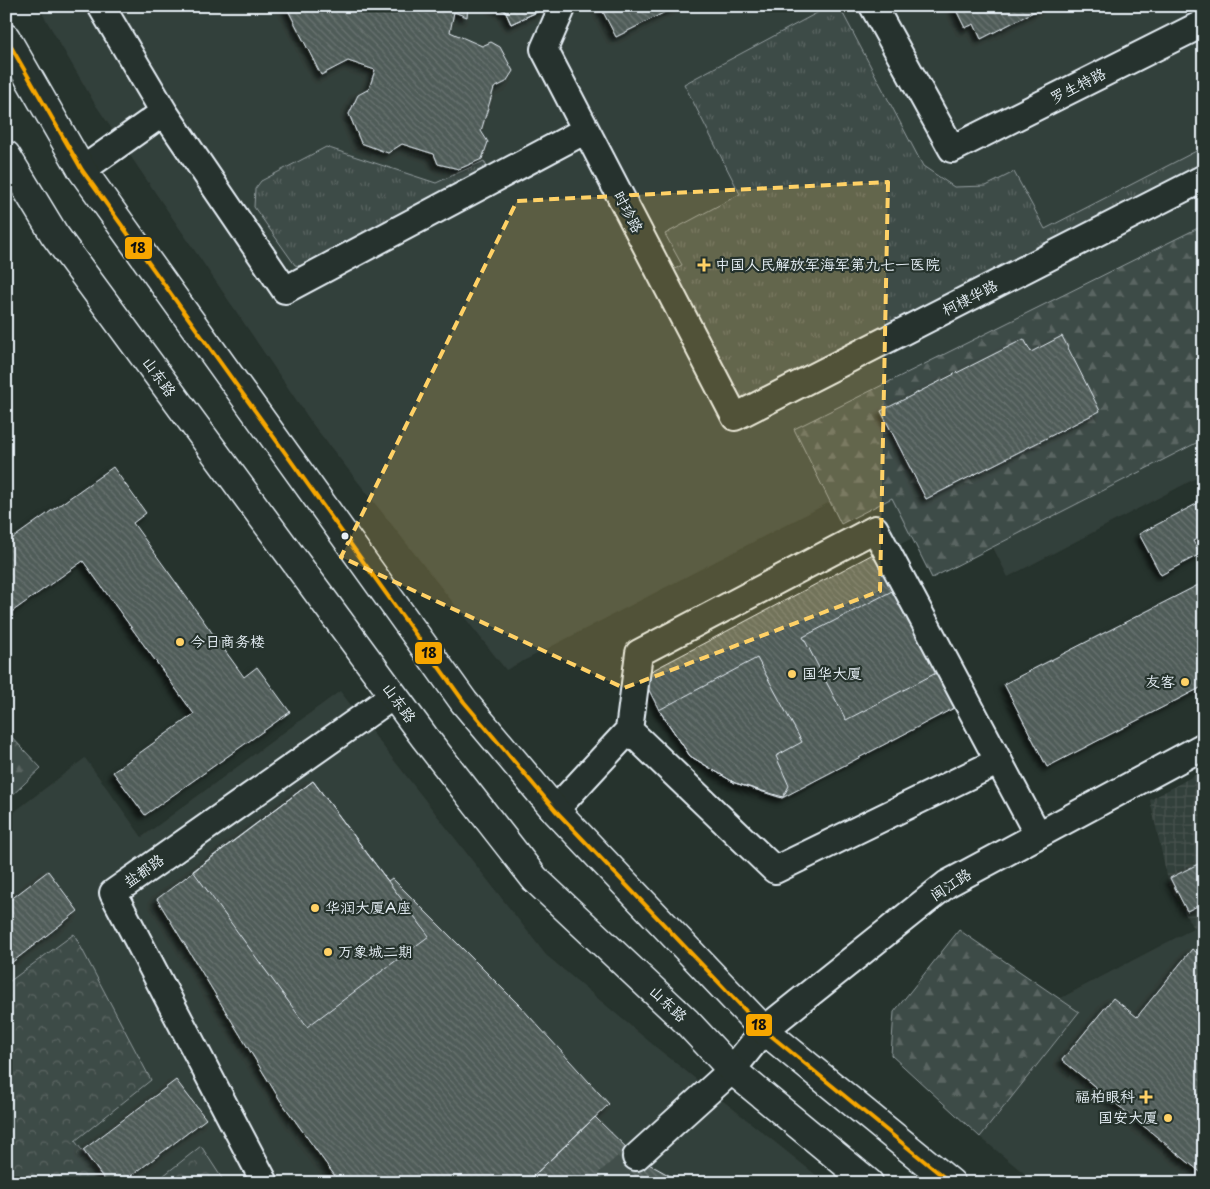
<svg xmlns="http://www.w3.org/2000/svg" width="1210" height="1189" font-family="'Playpen Sans','LXGW WenKai TC',sans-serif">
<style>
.built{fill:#333f3a}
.industrial{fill:url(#industrial-grid)}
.grass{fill:url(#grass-tufts);stroke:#939ea0}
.forest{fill:url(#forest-firs);stroke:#939ea0}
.park{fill:url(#park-crowns);stroke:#939ea0}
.building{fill:url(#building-back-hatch);stroke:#e8f1f8;filter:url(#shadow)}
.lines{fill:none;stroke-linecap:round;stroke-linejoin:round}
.minor-tunnel{stroke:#43504b;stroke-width:26;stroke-dasharray:26 13;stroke-linecap:butt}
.minor-casing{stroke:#e8f1f8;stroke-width:30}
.major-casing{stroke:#e8f1f8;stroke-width:31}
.minor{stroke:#26332d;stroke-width:26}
.major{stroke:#26332d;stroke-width:28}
.bus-1-casing{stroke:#26332d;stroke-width:8}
.bus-1{stroke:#f7a600;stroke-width:4}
.marked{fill:#ffd166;fill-opacity:0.2;stroke:#ffd166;stroke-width:4;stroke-dasharray:10 6;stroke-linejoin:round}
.poi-dot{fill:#ffd166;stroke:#26332d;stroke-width:2}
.bus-dot{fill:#e8f1f8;stroke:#26332d;stroke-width:2}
.labels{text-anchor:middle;stroke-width:4.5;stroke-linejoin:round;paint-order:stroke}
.street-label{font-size:15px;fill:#e8f1f8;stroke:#26332d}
.poi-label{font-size:15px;fill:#e8f1f8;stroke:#26332d;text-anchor:start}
.line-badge{stroke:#26332d;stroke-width:2}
.pale-badge-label{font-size:14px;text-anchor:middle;font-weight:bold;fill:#111}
</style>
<defs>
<pattern id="industrial-grid" width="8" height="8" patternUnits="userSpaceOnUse" patternTransform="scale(1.25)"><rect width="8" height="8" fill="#333f3a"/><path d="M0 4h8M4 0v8" fill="none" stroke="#47524e"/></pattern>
<pattern id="grass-tufts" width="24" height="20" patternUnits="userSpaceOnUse" patternTransform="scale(1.25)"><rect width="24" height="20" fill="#3e4b47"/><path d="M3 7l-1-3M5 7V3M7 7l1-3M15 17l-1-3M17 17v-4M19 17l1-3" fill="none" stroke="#5a6562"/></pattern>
<pattern id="forest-firs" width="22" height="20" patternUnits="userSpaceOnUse" patternTransform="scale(1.25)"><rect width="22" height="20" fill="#3e4b47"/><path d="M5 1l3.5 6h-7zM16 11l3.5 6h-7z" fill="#5a6562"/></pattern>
<pattern id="park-crowns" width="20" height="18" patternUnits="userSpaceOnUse" patternTransform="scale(1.25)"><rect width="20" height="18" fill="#3e4b47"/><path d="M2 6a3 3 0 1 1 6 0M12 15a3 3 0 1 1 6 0" fill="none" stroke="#5a6562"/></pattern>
<pattern id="building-back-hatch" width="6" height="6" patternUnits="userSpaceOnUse" patternTransform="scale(1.25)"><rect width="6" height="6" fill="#505c59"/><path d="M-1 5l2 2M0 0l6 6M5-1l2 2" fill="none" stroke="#697472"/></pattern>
<filter id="shadow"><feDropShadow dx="-4.5" dy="4.5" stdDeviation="2.5" flood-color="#0009"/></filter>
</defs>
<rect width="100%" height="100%" fill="#26332d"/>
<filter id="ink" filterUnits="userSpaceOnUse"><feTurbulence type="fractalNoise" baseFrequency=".02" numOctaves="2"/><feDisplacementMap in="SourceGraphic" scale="10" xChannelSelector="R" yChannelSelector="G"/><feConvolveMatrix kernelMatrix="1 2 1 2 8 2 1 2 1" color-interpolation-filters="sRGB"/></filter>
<g filter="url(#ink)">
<path class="built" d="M38,6H1204V474L1008,577L974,510L898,545L865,484L506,670L314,426L95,104Z
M340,691L546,955L657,1048L826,1183H6V818L85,758L142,837Z
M1204,923V1183H1036L980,1137L1079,1013L1059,999Z"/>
<path class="industrial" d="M1204,770V923L1193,928L1169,885L1150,800Z"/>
<path class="grass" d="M830,6H839L923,166L954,187L986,186L1014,172L1045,229L1204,147V166L742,404L671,271L682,265L665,234L740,194L684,84Z
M326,147L436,183L484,161L491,175L305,267L295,265L254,207L255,189L261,181Z"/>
<path class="forest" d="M1204,225V439L932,578L892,498L841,524L794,429Z
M6,731L41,768L6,801Z
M959,930L1079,1012L980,1137L891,1055L894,1012Z"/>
<path class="park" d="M74,934L151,1080L75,1141L107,1183H6V984Z
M201,1146L225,1183H154Z"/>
<path class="building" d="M286,6H468L467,17L454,12L450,32L482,46L491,42L500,47L513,71L506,82L494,88L481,131L488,142L482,159L459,169L438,164L434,154L402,144L388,153L361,143L349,114L358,95L369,89L375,70L348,61L321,75Z
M493,6H550L511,24L505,11Z
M493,6H550L511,24L505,11Z
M600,6H677L616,37Z
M954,6H1045L981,39L974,24L965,28Z
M1062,336L1100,411L926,499L881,411L1024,339L1031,352Z
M113,467L146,513L133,523L244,677L257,667L290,712L145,815L113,772L194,714L83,561L6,616V543Z
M1204,500V535L1193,541L1200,554L1161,575L1139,534Z
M875,553L956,707L782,798L735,783L690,756L659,710L642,676Z
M1204,582V686L1047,767L1004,684Z
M894,590L938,672L846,720L803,637Z
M757,658L802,742L776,756L789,786L783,797L735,783L690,756L659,710Z
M313,781L388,881L392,878L520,1006L609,1104L526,1183H340L280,1100L157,899Z
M313,781L429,936L307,1027L193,871Z
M1204,861V903L1187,911L1170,878Z
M48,871L78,911L6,967V903Z
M1192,949L1204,958V1175L1062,1060L1113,998L1137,1017Z
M176,1080L206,1119L122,1183H107L83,1150Z
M595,1117L636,1157L683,1183H526Z"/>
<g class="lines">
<path class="minor-tunnel" d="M607,1183L636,1157"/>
<g class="minor-casing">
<path id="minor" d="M101,6L164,112L285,290L586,130
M563,6L544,49L735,417L1204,178
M873,6L952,149L1204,23
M82,170L164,112
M629,730L775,870L999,761
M555,810L629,730L639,653L875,529L1038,835
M636,1157L732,1070L764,1030L947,884L1204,746
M265,1183L113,893L393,696"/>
</g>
<g class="major-casing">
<path id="major" d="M6,38L82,170L464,702L555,810L764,1030L951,1183
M6,155L54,234L425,738L535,879L687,1022L732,1070L869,1183"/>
</g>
<use href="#minor" class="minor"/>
<use href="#major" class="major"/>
<g class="bus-1-casing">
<path id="bus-1" d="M6,38L82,170L464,702L555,810L764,1030L951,1183"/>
</g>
<use href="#bus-1" class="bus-1"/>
</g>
</g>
<path class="marked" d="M888,182L880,591L624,688L341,557L517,201Z"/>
<g class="poi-dot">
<path d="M701.5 257.5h5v5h5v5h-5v5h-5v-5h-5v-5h5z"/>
<circle cx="180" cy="642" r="5"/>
<circle cx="792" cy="674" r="5"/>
<circle cx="1185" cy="682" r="5"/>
<circle cx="315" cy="908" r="5"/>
<circle cx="328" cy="952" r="5"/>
<path d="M1143.5 1089.5h5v5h5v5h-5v5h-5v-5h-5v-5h5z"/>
<circle cx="1168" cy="1118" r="5"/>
</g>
<circle class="bus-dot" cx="345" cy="536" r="4.5"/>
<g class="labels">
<g class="street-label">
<text transform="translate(1078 86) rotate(-27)" y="5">罗生特路</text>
<text transform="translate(628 212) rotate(62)" y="5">时珍路</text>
<text transform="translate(970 298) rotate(-27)" y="5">柯棣华路</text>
<text transform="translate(159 377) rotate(54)" y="5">山东路</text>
<text transform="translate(399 703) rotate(54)" y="5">山东路</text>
<text transform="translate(144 871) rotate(-35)" y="5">盐都路</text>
<text transform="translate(951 885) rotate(-33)" y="5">闽江路</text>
<text transform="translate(668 1004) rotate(43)" y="5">山东路</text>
</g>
<g class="poi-label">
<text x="715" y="270">中国人民解放军海军第九七一医院</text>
<text x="190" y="647">今日商务楼</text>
<text x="802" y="679">国华大厦</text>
<text x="1175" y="687" text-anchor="end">友客</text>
<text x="325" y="913">华润大厦A座</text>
<text x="338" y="957">万象城二期</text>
<text x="1135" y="1102" text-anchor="end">福柏眼科</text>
<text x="1158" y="1123" text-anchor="end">国安大厦</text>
</g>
</g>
<g class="line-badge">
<rect x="124" y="236" width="29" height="24" rx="5" fill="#f7a600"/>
<rect x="414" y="641" width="29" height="24" rx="5" fill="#f7a600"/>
<rect x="745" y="1013" width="28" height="24" rx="5" fill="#f7a600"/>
</g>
<g class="pale-badge-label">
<text x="138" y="253">18</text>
<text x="429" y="658">18</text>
<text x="759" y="1030">18</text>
</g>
<rect width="1210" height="1189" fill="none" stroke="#26332d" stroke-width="25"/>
<rect x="12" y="12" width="1185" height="1164" fill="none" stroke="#e8f1f8" stroke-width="2" filter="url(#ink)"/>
</svg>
